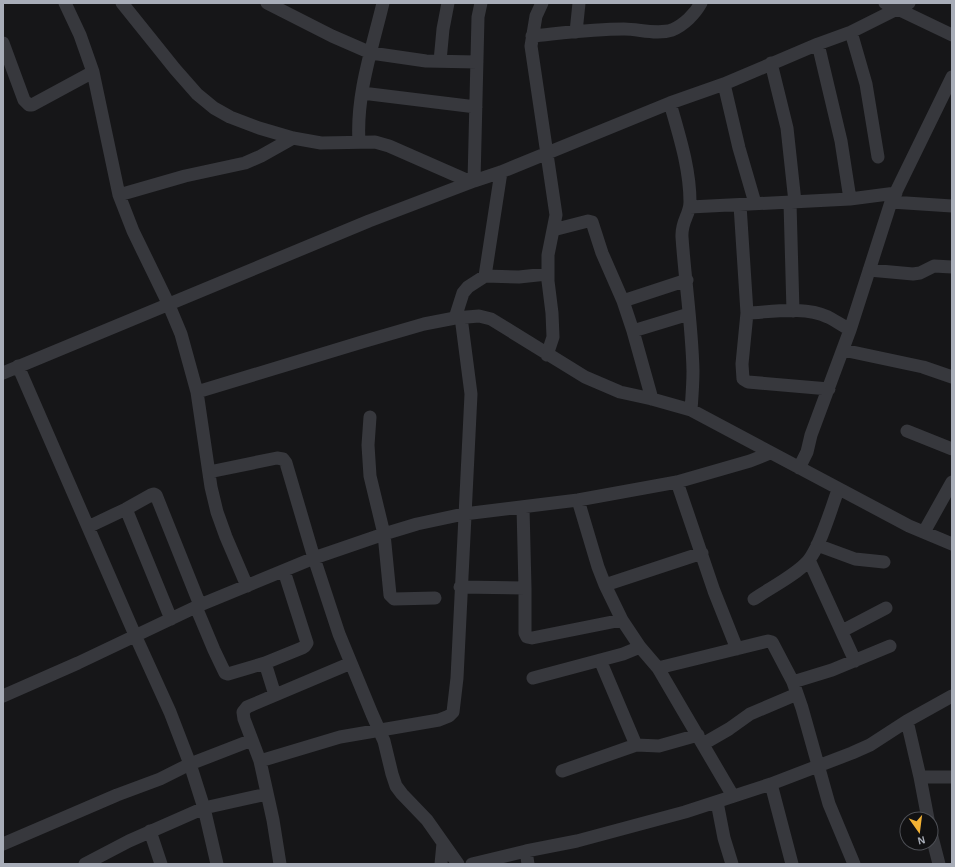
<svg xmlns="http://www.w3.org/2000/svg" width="955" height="867" font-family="'Alegreya Sans',sans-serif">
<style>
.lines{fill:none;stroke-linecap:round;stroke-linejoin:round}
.minor{stroke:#37383d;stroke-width:13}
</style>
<rect width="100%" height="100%" fill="#161618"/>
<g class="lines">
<path class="minor" d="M65,3L80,35L93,72L119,195L133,231L168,303L181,334L197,392L211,487L217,512L226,537L247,586
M122,3L175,69L197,94L214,108L230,117L259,128L293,138L321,143L375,142L389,146L471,182
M267,3L332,36L371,53L426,61L477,62
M542,3L536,16L531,46L556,215L548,255V281L552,313L553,337L547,355
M885,3L952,35
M576,32L579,3
M851,32L866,84L878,157
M532,36C563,33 593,29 624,29C639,29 657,35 672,30C684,25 695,14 701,3
M3,43L24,100L29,105H32L93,72
M818,44L841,141L850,199
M440,61L443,29L448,3
M771,63L787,128L795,202
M724,84L739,148L755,203
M362,93L476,107
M670,103C679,135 690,168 690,202C690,215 681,221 682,237C685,281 692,326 693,371C693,384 692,397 691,410
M359,142C356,95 372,49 383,3
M474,181L478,17L481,3
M119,195L185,176L245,163L261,156L293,138
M891,202L952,206
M790,203L793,311
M740,205L747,313L742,364L743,379L748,382L829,389
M690,207L850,199L896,193
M553,230L588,221L592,222L602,253L623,301L633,331L652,399
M869,270L913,274L920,273L934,266L952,267
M485,276L501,172
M623,301L687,280
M747,313C772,312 804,306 828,317C836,321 843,326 850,330
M455,318L463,293L468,287L485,276L519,277L547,274
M633,331L689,314
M843,350L923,367L952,377
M18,366L135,635L170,712L190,764L204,808L217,864
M3,373L369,221L474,181L501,172L670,103L724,84L818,44L851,32L909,3
M197,392L362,342L424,324L455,318L479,316L491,319L585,377L620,392L652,399L691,410L909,526L952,544
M370,417L368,445L370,476L384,534L390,595L394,599L435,598
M907,431L952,449
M799,468L807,452L811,435L850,330L891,202L952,77
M209,472L277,458L283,459L286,463L314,558L339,634L372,714L384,741L392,774L396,786L402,794L427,820L458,864
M677,482L714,591L737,649
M578,500L598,567L605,585L622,620L640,647L658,668L733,796
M523,507L525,588V633L527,637L532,638L622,620
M126,509L171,619
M88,527L126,509L151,495L154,494L156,495L200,605
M924,532L952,482
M817,545L855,559L884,562
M809,560L855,661
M605,585L702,553
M460,587L525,588
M754,599C770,588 796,575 808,561C820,547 831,509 838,490
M196,607L214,650L225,673L228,674L265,663L302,648L305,646L307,643L284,571
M842,631L886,608
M600,660L636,745L659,746L698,735
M265,663L275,695
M658,668L768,641L772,642L793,682L802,708L829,804L854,864
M533,678L623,654L640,647
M793,682L832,670L890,646
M3,696L78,663L200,605L314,558L384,534L417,524L464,514L578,500L677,482L750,461L770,453
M907,721L920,777L928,819
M703,744L729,729L750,714L797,694
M260,761L340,737L439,720L449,716L453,712L457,678L471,394L461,317
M562,771L636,745
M920,777H952
M771,784L792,864
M717,802L724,838L732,864
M150,831L161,864
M931,833L939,864
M3,844L117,795L160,779L190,764L252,740
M526,851L528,864
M85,864L129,841L204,808L267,794
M280,864L273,820L260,761L244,719L243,712L247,707L351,663
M441,864L443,843
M472,864L526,851L577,841L685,812L771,784L852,753L870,745L907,721L952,696"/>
</g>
<rect width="955" height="867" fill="none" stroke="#a8adb8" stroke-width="8"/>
<g transform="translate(919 831) rotate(166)"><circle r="19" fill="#111113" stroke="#4d4f55"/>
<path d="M0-3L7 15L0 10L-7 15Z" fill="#f2b134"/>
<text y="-6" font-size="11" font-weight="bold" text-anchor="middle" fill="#a8adb8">N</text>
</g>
</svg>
